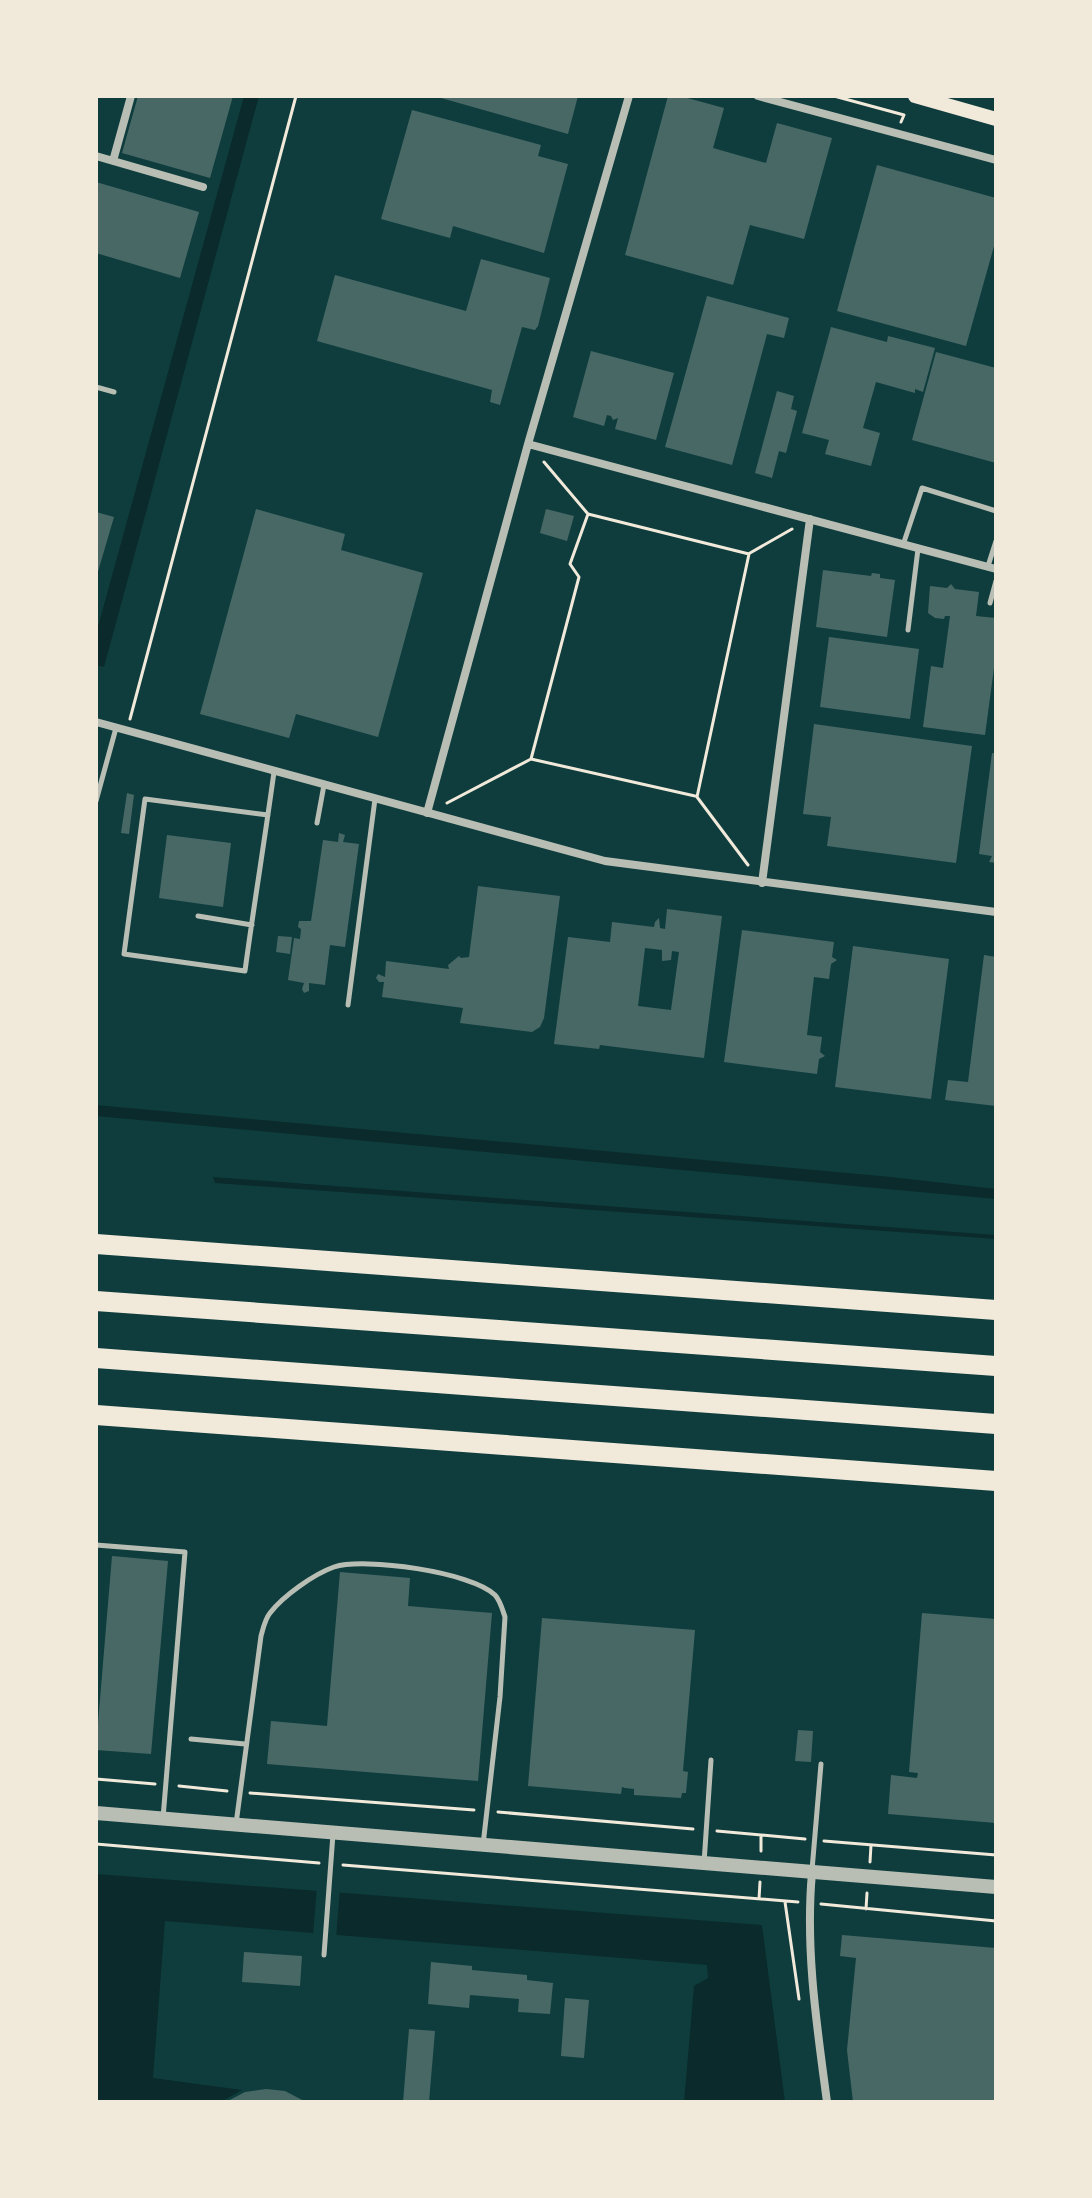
<svg xmlns="http://www.w3.org/2000/svg" width="1092" height="2198" font-family="'Fira Sans Condensed',sans-serif">
<style>
.water{fill:#0a2a2b}
.pier{fill:#0f3d3e}
.building{fill:#486865;fill-rule:evenodd}
.lines{fill:none;stroke-linecap:round;stroke-linejoin:round}
.path{stroke:#f1e9da;stroke-width:3}
.service{stroke:#b8beb3;stroke-width:5}
.minor{stroke:#b8beb3;stroke-width:8}
.tertiary{stroke:#b8beb3;stroke-width:14}
.secondary{stroke:#f1e9da;stroke-width:14}
.motorway{stroke:#f1e9da;stroke-width:20}
</style>
<rect width="100%" height="100%" fill="#0f3d3e"/>
<path class="water" d="M244,96H259L104,667L96,665V634Z
M96,1105L891,1177L996,1189V1199L96,1116Z
M213,1177L996,1235V1239L215,1183Z
M96,1874L762,1925L785,2102H684L694,1986L708,1978L707,1965L165,1921L153,2078L242,2090L221,2102H96Z"/>
<path class="pier" d="M317,1885L340,1887L336,1940L313,1937Z"/>
<path class="building" d="M138,96H233L210,178L122,153Z
M434,96H578L568,134Z
M668,96H680L724,108L713,148L766,163L777,123L832,138L804,239L750,225L733,285L625,255Z
M412,110L541,145L538,156L568,164L544,253L453,226L450,238L381,219Z
M877,165L996,198V239L966,346L837,311Z
M96,182L199,212L180,278L96,253Z
M481,259L550,278L538,326L535,330L522,327L500,405L490,402L492,390L317,341L335,275L466,311Z
M707,296L789,318L784,338L767,334L732,465L665,447Z
M831,327L887,342L888,336L935,348L923,392L915,389V393L876,382L863,428L880,433L871,466L825,454L829,440L802,433Z
M591,351L674,373L656,440L615,429L618,418L613,420L611,416L607,415L604,426L573,417Z
M936,352L996,368V463L912,440Z
M777,391L794,396L791,409L797,411L786,453L779,451L772,478L755,473Z
M256,509L345,534L341,550L423,573L378,737L296,714L289,738L200,714Z
M546,509L574,516L567,541L540,533Z
M96,512L114,517L97,575H96Z
M823,570L871,576L872,573L880,574V578L895,580L887,637L816,627Z
M951,584L955,589L979,592L976,616L996,618V653L985,735L923,727L931,666L943,668L950,616H945L944,619L935,618L928,613L930,586L947,588Z
M829,637L919,649L910,719L820,707Z
M814,724L972,746L956,863L827,846L831,817L803,814Z
M992,753L996,754V863L989,862L992,856L979,854Z
M127,793L134,795L129,834L121,833Z
M339,833L345,835L343,842L359,844L345,947L330,945L325,985L309,983V991L304,993L302,989L304,983L288,980L294,938L300,939L301,929L298,927L299,921H311L323,840L338,842Z
M167,835L231,843L223,907L159,898Z
M478,886L560,896L544,1018L540,1027L532,1032L460,1023L463,1008L382,997L384,982H379L376,978L378,974L385,977L386,961L449,969L448,965L459,956L461,958L469,957Z
M667,909L722,916L704,1058L600,1045L599,1049L554,1044L568,937L610,942L612,922L654,927L655,922L659,918L660,928L665,929ZM645,948L662,950V961L671,960L672,951L679,952L671,1010L638,1006Z
M742,930L834,942L832,957L837,960L831,964L829,979L814,977L807,1035L822,1037L820,1052L825,1056L819,1059L817,1074L724,1062Z
M278,936L292,937L290,954L276,952Z
M853,946L949,959L931,1099L835,1087Z
M984,955L996,957V1106L945,1100L948,1080L968,1082Z
M112,1556L168,1561L151,1754L96,1750V1723H98Z
M340,1572L410,1578L408,1606L492,1613L478,1781L267,1764L271,1721L327,1726Z
M922,1613L996,1619V1823L888,1814L891,1775L917,1778L918,1773L909,1772Z
M542,1618L695,1630L683,1771L688,1772L686,1793H682L681,1798L634,1795V1789L625,1788L622,1787L621,1794L528,1786Z
M798,1730L813,1731L811,1762L795,1761Z
M842,1935L996,1948V2102H853L847,2050L856,1958L840,1956Z
M244,1952L302,1956L300,1986L242,1982Z
M431,1962L472,1966V1970L527,1975V1980L553,1983L550,2014L518,2012L519,1999L470,1995L469,2008L428,2004Z
M565,1998L589,2000L584,2058L561,2056Z
M409,2029L435,2031L429,2102H403Z
M266,2089L285,2091L306,2102H226L245,2092Z"/>
<g class="lines">
<path class="path" d="M834,96L904,115L901,122
M588,514L749,554L697,797L748,865
M750,553L792,529
M130,719L296,96
M531,759L695,796
M447,803L531,759L579,577L570,564L588,514L544,462
M96,1779L155,1784
M179,1786L227,1791
M250,1793L474,1810
M498,1812L693,1829
M717,1831L805,1839
M761,1835V1851
M824,1841L996,1855
M96,1844L319,1863
M870,1862L871,1845
M343,1865L798,1902
M759,1899L760,1882
M785,1902L799,1999
M821,1904L996,1921
M866,1909L867,1893"/>
<path class="service" d="M96,387L114,392
M903,545L922,488L996,511
M988,566L996,541
M990,603L996,581
M908,630L918,549
M96,801L116,728
M268,815L145,799L124,954L245,971C254,904 265,838 274,772
M317,823L324,785
M198,916L252,925
M348,1005L375,799
M96,1545L185,1552L163,1818
M191,1739L245,1744
M236,1824L261,1636C263,1629 265,1619 270,1613C283,1596 314,1574 334,1567C364,1557 472,1572 495,1595C500,1600 503,1611 505,1617L500,1697L483,1845
M704,1863L711,1760
M812,1870L821,1764
M324,1955L333,1834"/>
<path class="minor" d="M758,96L996,160
M96,156L203,187
M113,161L131,96
M528,444L996,569
M96,722L605,861L996,912
M427,813L528,444L629,96
M762,883L810,519
M812,1873C805,1949 817,2027 827,2102"/>
<path class="tertiary" d="M96,1813L996,1887"/>
<path class="secondary" d="M915,96L996,119"/>
<path class="motorway" d="M96,1244L996,1310
M96,1301L996,1366
M96,1358L996,1424
M96,1415L996,1481"/>
</g>
<rect width="1092" height="2198" fill="none" stroke="#f1e9da" stroke-width="196"/>
</svg>
